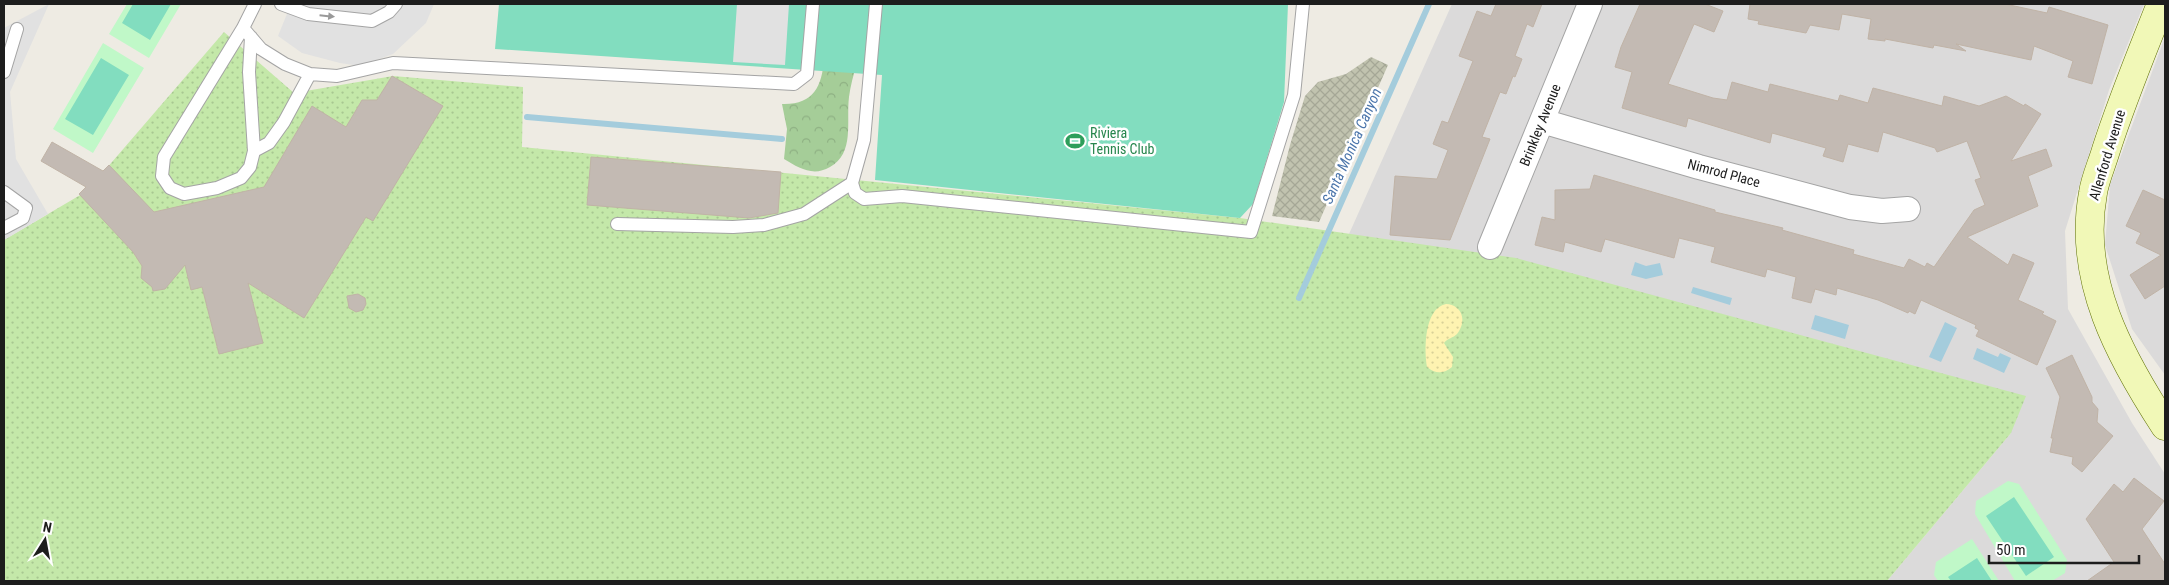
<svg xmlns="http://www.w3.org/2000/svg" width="2169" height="585" font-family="'Roboto Condensed',sans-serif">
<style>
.residential{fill:#dbdada}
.construction{fill:url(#construction-cross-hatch)}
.grass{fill:url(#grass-dots)}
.forest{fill:url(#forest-crowns)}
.sand{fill:url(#sand-dots)}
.park{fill:#c0f8c8}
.pitch{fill:#82ddbf}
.parking{fill:#e1e1e1}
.water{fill:#a4ccdc}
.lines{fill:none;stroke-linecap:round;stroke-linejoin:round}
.stream{stroke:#a4ccdc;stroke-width:6}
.building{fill:#c3bab3;stroke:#c0b3a6}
.lane-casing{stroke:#a4a4a4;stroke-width:14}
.street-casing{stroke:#a4a4a4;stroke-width:26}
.secondary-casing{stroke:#607206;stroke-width:29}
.lane{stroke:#fff;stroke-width:12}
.street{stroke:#fff;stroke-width:24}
.secondary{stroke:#f1f8b7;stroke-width:28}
.oneway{fill:#999}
.labels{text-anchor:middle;stroke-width:5;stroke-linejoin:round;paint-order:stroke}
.street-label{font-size:14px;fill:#1d1d1d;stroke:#fff}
.leisure-label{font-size:14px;fill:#27864d;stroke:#fff;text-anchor:start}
.water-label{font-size:15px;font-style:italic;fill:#4b75ab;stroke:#fff}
</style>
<defs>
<pattern id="construction-cross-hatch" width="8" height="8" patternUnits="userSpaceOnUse" patternTransform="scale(1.25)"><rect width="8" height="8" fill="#c1c3af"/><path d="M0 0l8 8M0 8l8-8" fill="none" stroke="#a5a796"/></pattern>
<pattern id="grass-dots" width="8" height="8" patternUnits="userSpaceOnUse" patternTransform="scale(1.25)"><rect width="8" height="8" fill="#c4e8a9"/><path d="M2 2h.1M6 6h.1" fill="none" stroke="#a8c791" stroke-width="1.8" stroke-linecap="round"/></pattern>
<pattern id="forest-crowns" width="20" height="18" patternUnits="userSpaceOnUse" patternTransform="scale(1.25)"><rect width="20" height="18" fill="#a5cd98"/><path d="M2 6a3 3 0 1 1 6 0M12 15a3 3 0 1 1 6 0" fill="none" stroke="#8eb083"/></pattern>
<pattern id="sand-dots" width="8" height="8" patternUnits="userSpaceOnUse" patternTransform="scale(1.25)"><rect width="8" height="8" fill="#fef3b1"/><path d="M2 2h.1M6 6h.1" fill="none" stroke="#d9d098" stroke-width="1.8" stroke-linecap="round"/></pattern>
</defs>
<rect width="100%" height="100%" fill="#eeebe3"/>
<path class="residential" d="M1452,4H2144L2109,90L2065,231L2068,309L2132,423L2165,474V581H1887L2011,433L1349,234Z
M2165,37V375L2132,329L2105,245L2110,185Z"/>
<path class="construction" d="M1371,57L1388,65L1319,222L1272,216L1290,145L1305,96L1318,82L1346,74Z"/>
<path class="grass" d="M224,32L294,93L393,76L523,87L522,147L1240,218L1516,258L2026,396L2011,433L1887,581H4V240L87,191Z"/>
<path class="forest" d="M867,30C861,52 852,75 849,97C846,122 855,153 830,167C813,177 799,168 784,159L787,129L782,104C813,105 822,87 824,59Z"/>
<path class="sand" d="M1446,304C1463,305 1467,322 1457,334C1453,338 1448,338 1444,343L1453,357L1452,367C1444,374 1435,374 1427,367C1424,350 1424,308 1446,304Z"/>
<path class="park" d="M127,4H181L149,58L109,34Z
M103,43L144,68L93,153L53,129Z
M2008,481L2019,484L2067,560L2065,573L2052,581H2015L1975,514L1976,501Z
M1972,539L1999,581H1938L1934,575L1936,562Z"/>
<path class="pitch" d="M133,4H171L150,40L122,23Z
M499,4H1288L1284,102L1253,204L1240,218L875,180L882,75L495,49Z
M101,58L129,75L93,135L65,119Z
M2014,497L2054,557L2026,576L1986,516Z
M1977,558L1992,581H1951L1948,577Z"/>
<path class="parking" d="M49,4L10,92L16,159L48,214L4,240V28Z
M291,4H434L426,23L393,54L360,66L340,63L302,53L278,36Z
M737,4H789L785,65L733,62Z"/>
<path class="water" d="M1635,262L1646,266L1660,263L1663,275L1646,279L1631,275Z
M1693,287L1732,298L1730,305L1691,293Z
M1815,315L1849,325L1845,339L1811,329Z
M1945,322L1957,328L1941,362L1929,357Z
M1977,348L1998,357L2000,353L2011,358L2004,373L1973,359Z"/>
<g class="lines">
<path class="stream" d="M527,117L782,139
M1299,298L1429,4"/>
</g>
<path class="building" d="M1496,4H1542L1533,27L1527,24L1515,56L1522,59L1515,77L1513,76L1506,94L1500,92L1482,137L1490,139L1450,240L1390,235L1395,176L1437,179L1448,150L1433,144L1442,121L1448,123L1473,61L1459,56L1477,11L1491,16Z
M1640,4H1705L1723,11L1714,32L1694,24L1668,84L1713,98L1727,100L1732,82L1768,92L1770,84L1838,101L1840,95L1868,103L1873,88L1942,106L1944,96L1979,106L2006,96L2024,106L2025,104L2041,114L2011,161L2046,149L2052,166L2028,176L2038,206L1967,237L2008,265L2013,254L2034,263L2018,300L2044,312L2042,314L2056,321L2037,365L1976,336L1979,330L1975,328L1976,325L1921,300L1915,314L1909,311L1908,313L1878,300L1837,288L1836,295L1815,289L1811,303L1792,298L1796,277L1767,269L1765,277L1711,262L1715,247L1679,238L1674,258L1605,239L1601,252L1565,242L1563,252L1535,245L1542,217L1555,220V190L1590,189L1594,175L1715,210V212L1783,228L1782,230L1854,250L1853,254L1904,268L1909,259L1925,267L1927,263L1934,267L1974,210L1985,205L1975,180L1981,178L1967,141L1937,152L1935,148L1883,132L1878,152L1848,144L1843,162L1823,156L1826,148L1772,133L1770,143L1688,118L1686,127L1622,108L1632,72L1615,67L1621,47Z
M1750,4H2005L2047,13L2049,7L2108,25L2092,84L2068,77L2073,61L2034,46L2031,60L1956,44L1966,51L1934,45L1933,48L1885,39V41L1868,39L1871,19L1842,14L1839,30L1810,25L1806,33L1758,24L1759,21L1748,19Z
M392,76L443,106L373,221L366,217L304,318L248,283L263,343L219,354L202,287L191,290L185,265L165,289L153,291L152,287L141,278L142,266L133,252L79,194L86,187L41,161L52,142L103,171L109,165L154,212L264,187L312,106L346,127L362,100H377Z
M591,157L781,172L778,213L749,218L587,205Z
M2143,190L2165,200V286L2145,299L2130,275L2161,255L2136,243L2141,233L2126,226Z
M358,294L365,298L366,304L363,310L356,312L349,308L347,296Z
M2072,355L2092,397V402L2098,409L2097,422L2113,436L2082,472L2072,464L2073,457L2050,452L2053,438H2051L2060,397L2046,368Z
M2134,478L2164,501L2142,529L2165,564V581H2087L2114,562L2086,519L2114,484L2123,492Z"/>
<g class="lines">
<g class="lane-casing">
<path id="lane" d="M255,4L243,28L261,49L285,64L310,74L337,76L393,63L794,84L807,74L813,4
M281,4L308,14L372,21L389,12L396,4
M876,4L864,140L852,183L855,193L864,199L902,196L1251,232L1294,95L1303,4
M243,28L164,157L162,176L170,188L184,194L217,188L241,178L250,167L254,151L249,72L251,37
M4,72L17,29
M254,151L269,143L284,122L310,74
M4,192L26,208L23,218L4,228
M617,224L733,227L764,225L804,214L852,183"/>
</g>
<g class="street-casing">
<path id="street" d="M1542,121L1699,167L1850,207L1882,211L1908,209
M1490,247L1590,4"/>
</g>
<g class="secondary-casing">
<path id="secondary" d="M2161,4C2142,52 2122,100 2106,150C2102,164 2095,179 2093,193C2077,279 2120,357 2165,426"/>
</g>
<use href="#lane" class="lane"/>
<use href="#street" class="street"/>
<use href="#secondary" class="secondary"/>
</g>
<defs><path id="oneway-solid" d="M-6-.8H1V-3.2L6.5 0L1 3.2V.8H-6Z" transform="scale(1.25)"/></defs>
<use class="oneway" href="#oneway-solid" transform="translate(327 16) rotate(6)"/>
<defs>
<g id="stadium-bare" transform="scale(1.5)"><path d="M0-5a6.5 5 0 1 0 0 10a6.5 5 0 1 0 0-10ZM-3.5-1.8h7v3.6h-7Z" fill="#2e9e5b" stroke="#fff" stroke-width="2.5" paint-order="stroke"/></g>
</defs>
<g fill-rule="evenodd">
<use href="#stadium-bare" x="1075" y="141"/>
</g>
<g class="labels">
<g class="street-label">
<text transform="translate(1540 125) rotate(-68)" y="5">Brinkley Avenue</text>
<text transform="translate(2107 155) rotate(-73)" y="5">Allenford Avenue</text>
<text transform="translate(1724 173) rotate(15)" y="5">Nimrod Place</text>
</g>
<g class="leisure-label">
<text x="1090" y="138">Riviera<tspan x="1090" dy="16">Tennis Club</tspan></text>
</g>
<g class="water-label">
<text transform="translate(1352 146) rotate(-66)" y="5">Santa Monica Canyon</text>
</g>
</g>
<rect width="2169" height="585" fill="none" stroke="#1d1d1d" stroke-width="10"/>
<g transform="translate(45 540) rotate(11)" stroke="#ffffff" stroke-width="4" paint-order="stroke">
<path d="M0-4L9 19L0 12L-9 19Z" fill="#1d1d1d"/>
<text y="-8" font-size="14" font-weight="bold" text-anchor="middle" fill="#1d1d1d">N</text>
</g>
<path d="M1989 555v8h150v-8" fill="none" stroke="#1d1d1d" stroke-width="2.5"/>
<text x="1996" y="555" font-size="15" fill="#1d1d1d" stroke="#ffffff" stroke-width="4" paint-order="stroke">50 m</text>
</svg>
